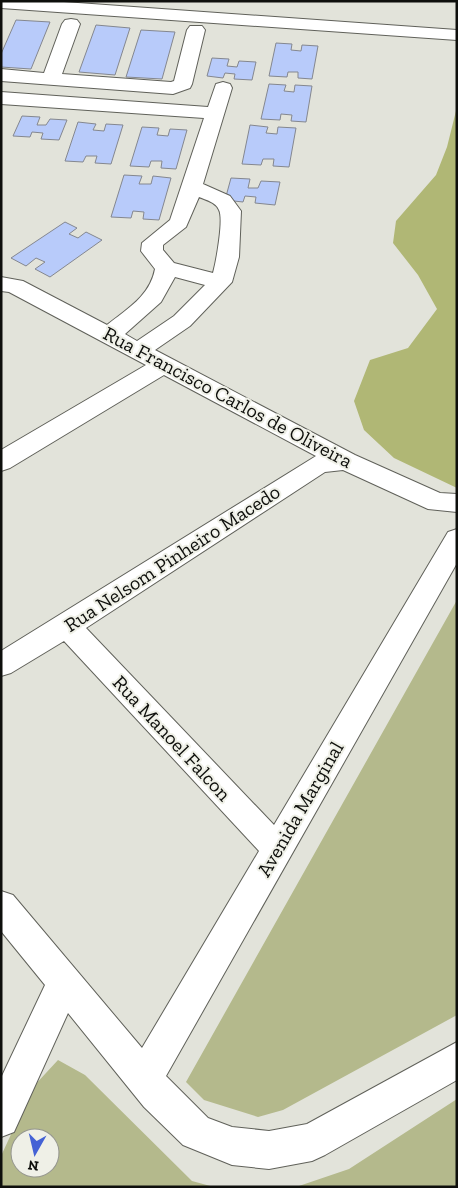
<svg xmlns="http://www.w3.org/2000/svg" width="458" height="1188" font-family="'Zilla Slab',serif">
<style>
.green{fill:#b4b98c;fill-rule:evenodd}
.forest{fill:#b0b775}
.building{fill:#b8cbfa;stroke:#84878f}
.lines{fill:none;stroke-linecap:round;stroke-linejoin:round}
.minor-casing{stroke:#60615a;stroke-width:2}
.minor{fill:#fff;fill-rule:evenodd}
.labels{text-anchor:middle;stroke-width:4;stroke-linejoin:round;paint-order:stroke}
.street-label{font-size:20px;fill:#0e0f0c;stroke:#eff0e7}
</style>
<rect width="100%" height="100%" fill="#e2e3da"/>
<path class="green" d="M457,600V1015L283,1110L258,1117L204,1100L186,1082Z
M58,1060L85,1075L192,1181L214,1187H1V1156L33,1087ZM20,1138H50V1168H20Z
M457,1099V1187H296L349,1169Z"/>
<path class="forest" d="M457,107V488L394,458L364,430L354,401L370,360L408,348L437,309L418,275L393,243L396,221L436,175L447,147Z"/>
<path class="building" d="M16,20L50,22L31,69L1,67V54Z
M96,25L130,28L115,75L79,72Z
M141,30L175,32L162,79L126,77Z
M276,43L292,44L291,50L301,51L302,45L318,46L312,79L298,78V72H288L287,77L269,76Z
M212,58L229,59L227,66L237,67L239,61L256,62L252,80L234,79L235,74L225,73L223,78L207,76Z
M269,84L286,85L284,91L294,92L295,85L312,86L306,122L291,121L292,115L281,114L280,120L261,119Z
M22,116L40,117L37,125H46L50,119L67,120L59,140L41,139L43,133L32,132L30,137L13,136Z
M78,122L96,124L93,130L104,131L106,124L123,125L111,164L95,163L97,156H86L83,162L65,161Z
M250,125L268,127L266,133L277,134L278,127L296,128L289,167L273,166L274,159H263L261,165L242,164Z
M142,127L159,128L157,135L168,136L170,129L187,130L176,169L161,168L162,161H151L149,167L130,166Z
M124,175L142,176L139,184H151L153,176L171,178L159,220L143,219L144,212L133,211L131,218L111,217Z
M231,178L250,179L248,188H258L261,181L280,182L275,205L255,203L256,197L245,196L243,202L225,200Z
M65,222L77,228L69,234L78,238L86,232L102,240L50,277L35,269L45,262L36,258L26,266L11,258Z"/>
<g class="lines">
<g class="minor-casing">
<path id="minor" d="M1,1H50L457,30V40L1,8Z
M71,19L77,20L80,24L62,74L171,82L174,81L187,30L190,26H202L205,30L192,84L190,88L173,94L1,81V69L44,73L62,24L65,20Z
M223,82L230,84L232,88L203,184L230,196L241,211L239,257L232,282L190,326L155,350L355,455L440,493L457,494V512L428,509L343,470L325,472L86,628L274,825L448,532L457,529V563L166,1076L208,1118L232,1127L269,1131L307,1124L457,1042V1080L325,1155L312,1161L269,1169L232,1165L183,1145L144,1107L68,1013L14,1132L1,1137V1078L45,985L1,931V891L13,895L142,1048L259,851L64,641L11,673L1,676V651L316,456L164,375L10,468L1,471V450L146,365L9,292L1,291V277L23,281L107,325C127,309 150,296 155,269L141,251L142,243L170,220L204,118L1,104V92L208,107L216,84ZM199,197C206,200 216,202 219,210C224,219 216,262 213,273L174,263L163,250V245L186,227ZM175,277L205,285L174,316L137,341L125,334L161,302Z"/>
</g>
<use href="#minor" class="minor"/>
</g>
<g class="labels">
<g class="street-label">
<text transform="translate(228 397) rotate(28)" y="7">Rua Francisco Carlos de Oliveira</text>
<text transform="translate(172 558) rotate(-33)" y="7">Rua Nelsom Pinheiro Macedo</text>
<text transform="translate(172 738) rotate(47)" y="7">Rua Manoel Falcon</text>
<text transform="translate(300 809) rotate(-60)" y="7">Avenida Marginal</text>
</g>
</g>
<rect width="458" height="1188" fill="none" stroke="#0e0f0c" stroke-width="5"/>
<g transform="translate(35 1153) rotate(188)"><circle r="24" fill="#eff0e7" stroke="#95968f"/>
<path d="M0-4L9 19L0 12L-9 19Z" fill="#4462d5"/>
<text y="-8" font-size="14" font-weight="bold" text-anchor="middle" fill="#0e0f0c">N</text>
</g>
</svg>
